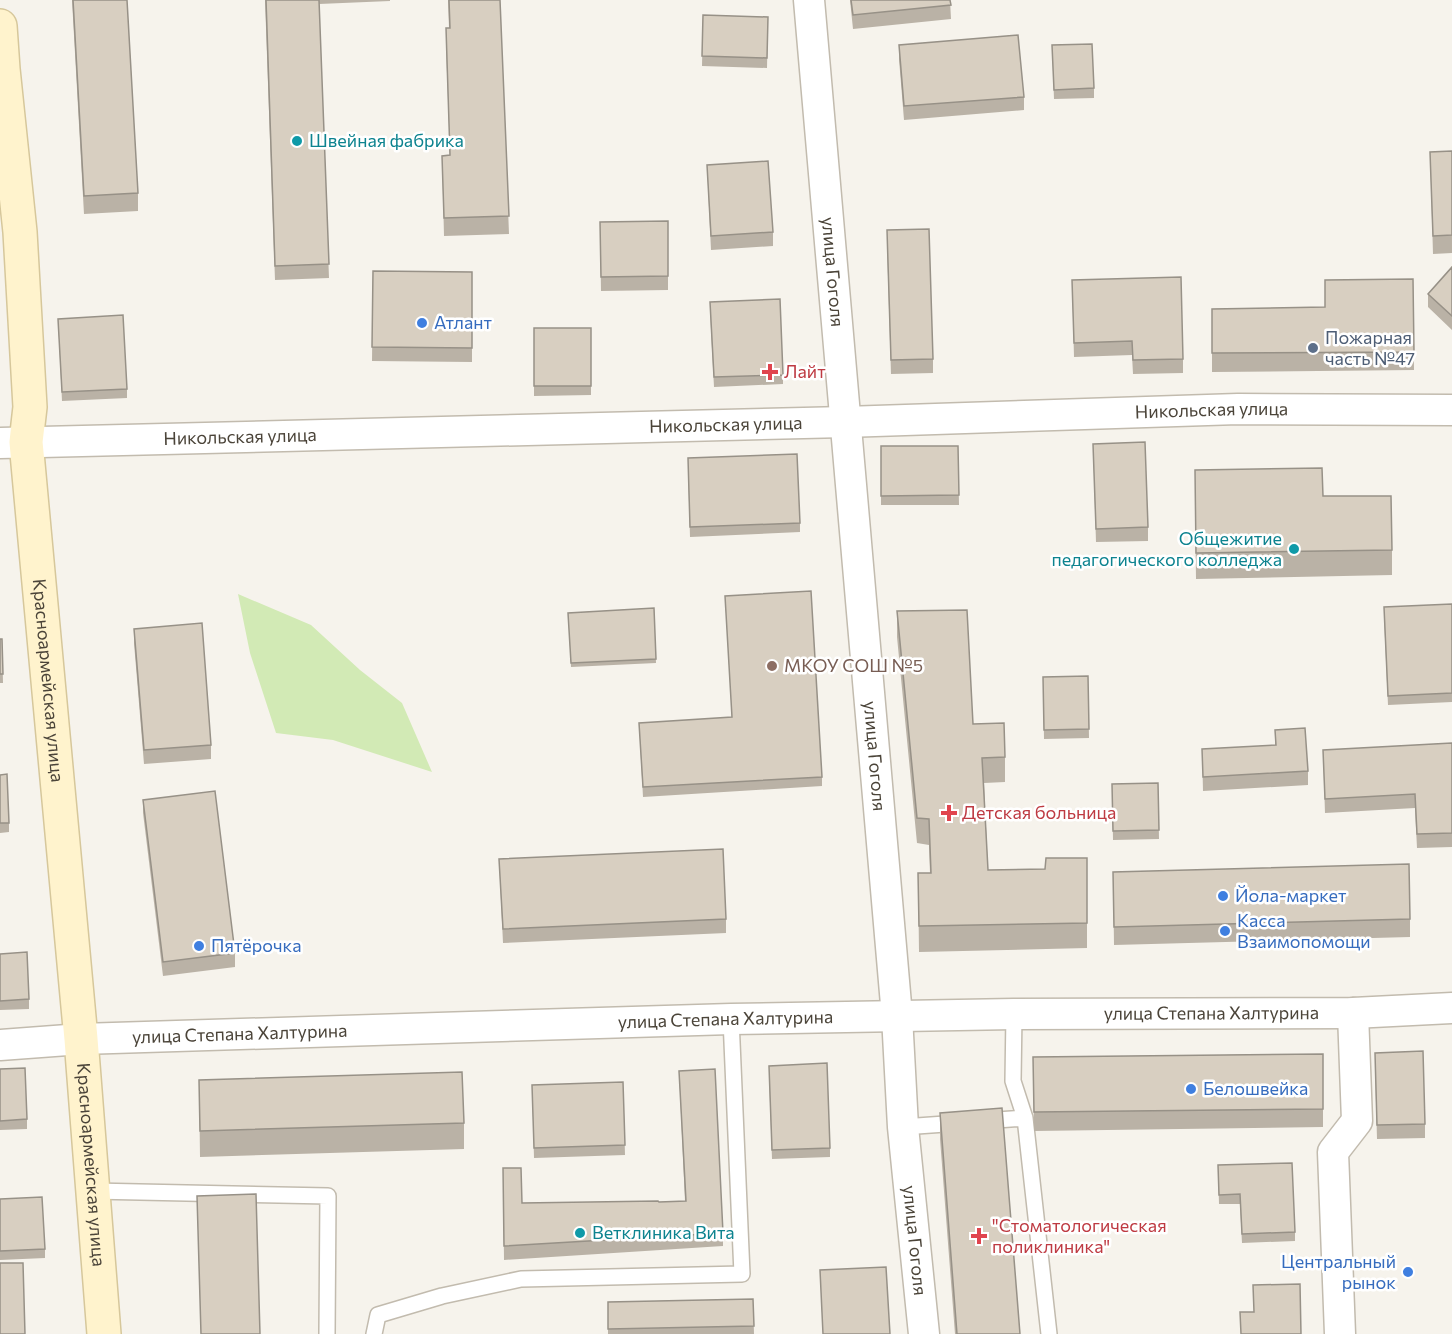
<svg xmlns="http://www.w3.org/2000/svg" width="1452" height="1334" font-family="Commissioner,sans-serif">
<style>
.green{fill:#d2eab5}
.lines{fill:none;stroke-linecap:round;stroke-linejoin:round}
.service-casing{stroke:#c2bbae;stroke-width:18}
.minor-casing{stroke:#c2bbae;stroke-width:33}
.secondary-casing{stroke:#d6c79b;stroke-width:36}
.service{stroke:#fff;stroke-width:15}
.minor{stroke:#fff;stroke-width:30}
.secondary{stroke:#fff3cd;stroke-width:33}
.wall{fill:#bab2a6}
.building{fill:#d8cfc1;stroke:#979187;stroke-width:1.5}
.culture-dot{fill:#0f9aa8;stroke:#fff;stroke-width:2}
.shop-dot{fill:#3f7fe0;stroke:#fff;stroke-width:2}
.service-dot{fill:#5c6f8a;stroke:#fff;stroke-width:2}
.health-dot{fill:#e0444e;stroke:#fff;stroke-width:2}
.education-dot{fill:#8d6e63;stroke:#fff;stroke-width:2}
.labels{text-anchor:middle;stroke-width:5;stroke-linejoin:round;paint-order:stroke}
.culture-label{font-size:18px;fill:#0d838f;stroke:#fff;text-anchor:start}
.street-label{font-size:18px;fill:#4b4439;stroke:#fff}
.shop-label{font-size:18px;fill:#366cbe;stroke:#fff;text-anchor:start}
.service-label{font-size:18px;fill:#4e5e75;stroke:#fff;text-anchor:start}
.health-label{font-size:18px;fill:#be3a42;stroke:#fff;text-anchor:start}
.education-label{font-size:18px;fill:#785e54;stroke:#fff;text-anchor:start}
</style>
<rect width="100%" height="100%" fill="#f6f3ec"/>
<path class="green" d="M238,594L311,625L360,670L402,703L432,772L333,740L276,733L250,653Z"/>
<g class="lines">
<g class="service-casing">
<path id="service" d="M1014,1014L1013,1081L1025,1118L1049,1334
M983,1121L1025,1118
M903,1127L959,1123
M93,1191L328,1196L327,1334
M374,1334L378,1315L442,1296L521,1279L742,1274L731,1019"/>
</g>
<g class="minor-casing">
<g id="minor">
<path id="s1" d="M809,0L897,1016L903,1127L924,1334"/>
<path id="s2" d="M0,443L845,422L1238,409L1452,410"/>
<path id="s3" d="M0,1045L81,1039L731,1019L1014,1014L1353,1013L1452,1008"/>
<path d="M1340,1334L1333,1152L1357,1121L1353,1013"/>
</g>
</g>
<g class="secondary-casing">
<g id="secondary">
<path id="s4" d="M0,26L3,69L20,232L30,407L26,442L81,1039L104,1334"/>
</g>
</g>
<use href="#service" class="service"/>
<use href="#minor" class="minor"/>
<use href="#secondary" class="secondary"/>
</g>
<path class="wall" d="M72,0H127L138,193V211L84,214Z
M265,0H390V1L319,4L329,278L275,280Z
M448,0H500L509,234L444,236L442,156L450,155L446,46V28H449Z
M850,0H950L951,19L853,29Z
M703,15L768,17L767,68L702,66Z
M899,45L1024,97V110L904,120L899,59Z
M1052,45L1094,88V98L1054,99Z
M1452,151V253L1433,254L1430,152Z
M707,165L773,232V246L711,250Z
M668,221V290L601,291L600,222Z
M887,244L933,359V373L891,374Z
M1452,267V330L1428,307V294Z
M373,271L472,272V362L372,361Z
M1413,279L1414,370L1212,372V309L1325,307Z
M1072,280L1183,359V373L1133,374L1132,355L1074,357Z
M710,311L783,375V384L714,387Z
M58,319L127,389V398L62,401Z
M534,328H591V395L534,396Z
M1093,444L1148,527V541L1096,542Z
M881,446H958L959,505H881Z
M688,468L800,523V532L690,537Z
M1195,496H1323L1392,550V575L1196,579Z
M725,596L822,777V786L643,797L639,723L732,718Z
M1452,604V702L1388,705L1384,617Z
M654,608L656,663L571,667L568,613Z
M897,611L973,724L1005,757V782L984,783L988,870L1045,869L1087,858V948L919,952L918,873H930L929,845L917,843L897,637Z
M134,629L211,745V759L144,764L134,643Z
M0,639H2L3,683H0Z
M1088,676L1089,738L1044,739L1043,677Z
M1275,730L1308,771V785L1203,791L1202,749L1275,745Z
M1452,743V847L1417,848L1415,808L1325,813L1323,750Z
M0,775L9,823V832L0,833Z
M1158,783L1159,839L1113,840L1112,784Z
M143,800L235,953V967L163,976L143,813Z
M499,859L726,919V933L503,943Z
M1113,872L1410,919V937L1114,945Z
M0,954L29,999V1009L0,1010Z
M1323,1054V1127L1034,1131L1033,1057Z
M1375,1066L1425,1124V1138L1377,1139Z
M0,1069L27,1119V1129L0,1130Z
M679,1071L723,1233V1246L504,1260L503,1168L522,1203L659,1202L685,1201Z
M769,1075L830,1148V1157L772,1159Z
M199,1080L464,1123V1149L200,1157Z
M623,1082L625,1155L534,1158L532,1085Z
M940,1113L1020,1334H955L940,1139Z
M1218,1165L1295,1232V1241L1242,1243L1240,1204H1219Z
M197,1196L260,1334H201Z
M0,1199L45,1249V1258L0,1260Z
M820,1270L890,1334H823Z
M753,1299L754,1334H608V1302Z"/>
<path class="building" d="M73,0H127L138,193L84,196Z
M266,0H319L329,264L275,266Z
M449,0H500L509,216L444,218L442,156L450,155L446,28H450Z
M851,0H950L951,5L853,15Z
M703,15L768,17L767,58L702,56Z
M1018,35L1024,97L904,106L899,45Z
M1092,44L1094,88L1054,90L1052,45Z
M1452,151V235L1433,236L1430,152Z
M768,161L773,232L711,236L707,165Z
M668,221V276L601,277L600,222Z
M929,229L933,359L891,360L887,230Z
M1452,267V316L1428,294Z
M373,271L472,272V348L372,347Z
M1181,277L1183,359L1133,360L1132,341L1074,343L1072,280Z
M1413,279L1414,352L1212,353V309L1325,307V280Z
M780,299L783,375L714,377L710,302Z
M123,315L127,389L62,392L58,319Z
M534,328H591V386H534Z
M1145,442L1148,527L1096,529L1093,444Z
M881,446H958L959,495L881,496Z
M797,454L800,523L690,527L688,458Z
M1322,468L1323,496H1391L1392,550L1196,553L1195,470Z
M811,591L822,777L643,787L639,723L732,717L725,596Z
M1452,604V693L1388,696L1384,607Z
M654,608L656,659L571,663L568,613Z
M967,610L973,724L1004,723L1005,757L982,758L988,870L1045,869L1046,858H1087V923L919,926L918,873H931L929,819L917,818L897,611Z
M202,623L211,745L144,750L134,629Z
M0,639H2L3,674H0Z
M1088,676L1089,729L1044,730L1043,677Z
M1305,728L1308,771L1203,777L1202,749L1276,745L1275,730Z
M1452,743V833L1417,834L1415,794L1325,799L1323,750Z
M7,774L9,823H0V775Z
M1158,783L1159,830L1113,831L1112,784Z
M215,791L235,953L163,962L143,800Z
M723,849L726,919L503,929L499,859Z
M1409,864L1410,919L1114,927L1113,872Z
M27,952L29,999L0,1001V954Z
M1423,1051L1425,1124L1377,1125L1375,1053Z
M1323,1054V1109L1034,1112L1033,1057Z
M827,1063L830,1148L772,1150L769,1066Z
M25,1068L27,1119L0,1121V1069Z
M715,1069L723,1233L504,1246L503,1168H521L522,1203L658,1201L659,1202L686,1201L679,1071Z
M462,1072L464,1123L200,1131L199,1080Z
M623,1082L625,1145L534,1148L532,1085Z
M1002,1108L1020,1334H957L940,1113Z
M1292,1163L1295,1232L1242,1234L1240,1194L1219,1195L1218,1165Z
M256,1194L260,1334H201L197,1196Z
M42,1197L45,1249L0,1251V1199Z
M0,1263H23L25,1334H0Z
M886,1267L890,1334H823L820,1270Z
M1300,1284L1301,1334H1241L1240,1312H1254L1253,1285Z
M753,1299L754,1326L608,1329V1302Z"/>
<g class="culture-dot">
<circle cx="297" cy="141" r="6"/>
<circle cx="1294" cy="549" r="6"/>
<circle cx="580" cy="1233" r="6"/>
</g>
<g class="shop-dot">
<circle cx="422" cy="323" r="6"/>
<circle cx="1223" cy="896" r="6"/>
<circle cx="1225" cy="931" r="6"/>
<circle cx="199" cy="946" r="6"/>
<circle cx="1191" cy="1089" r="6"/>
<circle cx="1408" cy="1272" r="6"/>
</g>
<circle class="service-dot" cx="1313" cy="348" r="6"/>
<g class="health-dot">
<path d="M767 363h6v6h6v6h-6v6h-6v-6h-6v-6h6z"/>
<path d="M946 804h6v6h6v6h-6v6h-6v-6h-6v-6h6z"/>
<path d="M976 1227h6v6h6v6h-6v6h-6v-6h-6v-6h6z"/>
</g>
<circle class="education-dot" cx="772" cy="666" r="6"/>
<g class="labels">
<g class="culture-label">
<text x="309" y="147">Швейная фабрика</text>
<text x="1282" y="545" text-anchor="end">Общежитие<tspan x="1282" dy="21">педагогического колледжа</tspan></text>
<text x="592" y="1239">Ветклиника Вита</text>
</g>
<g class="street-label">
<text dy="6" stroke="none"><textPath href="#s1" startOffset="273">улица Гоголя</textPath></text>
<text dy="6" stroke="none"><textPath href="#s2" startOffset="1212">Никольская улица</textPath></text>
<text dy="6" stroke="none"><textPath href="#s2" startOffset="726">Никольская улица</textPath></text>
<text dy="6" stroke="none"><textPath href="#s2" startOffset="240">Никольская улица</textPath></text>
<text dy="6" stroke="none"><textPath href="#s4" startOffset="657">Красноармейская улица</textPath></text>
<text dy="6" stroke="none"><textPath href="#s1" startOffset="759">улица Гоголя</textPath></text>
<text dy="6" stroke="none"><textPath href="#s3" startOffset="1212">улица Степана Халтурина</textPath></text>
<text dy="6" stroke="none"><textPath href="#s3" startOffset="726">улица Степана Халтурина</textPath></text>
<text dy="6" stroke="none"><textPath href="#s3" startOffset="240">улица Степана Халтурина</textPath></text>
<text dy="6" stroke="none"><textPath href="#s4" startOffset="1143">Красноармейская улица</textPath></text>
<text dy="6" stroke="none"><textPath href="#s1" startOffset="1245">улица Гоголя</textPath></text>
</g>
<g class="shop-label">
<text x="434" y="329">Атлант</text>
<text x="1235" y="902">Йола-маркет</text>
<text x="1237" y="927">Касса<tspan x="1237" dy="21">Взаимопомощи</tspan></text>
<text x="211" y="952">Пятёрочка</text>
<text x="1203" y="1095">Белошвейка</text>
<text x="1396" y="1268" text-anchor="end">Центральный<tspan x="1396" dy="21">рынок</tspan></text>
</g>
<g class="service-label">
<text x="1325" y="344">Пожарная<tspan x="1325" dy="21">часть №47</tspan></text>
</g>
<g class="health-label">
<text x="784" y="378">Лайт</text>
<text x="962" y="819">Детская больница</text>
<text x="992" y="1232">"Стоматологическая<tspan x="992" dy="21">поликлиника"</tspan></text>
</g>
<g class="education-label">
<text x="784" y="672">МКОУ СОШ №5</text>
</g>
</g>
</svg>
